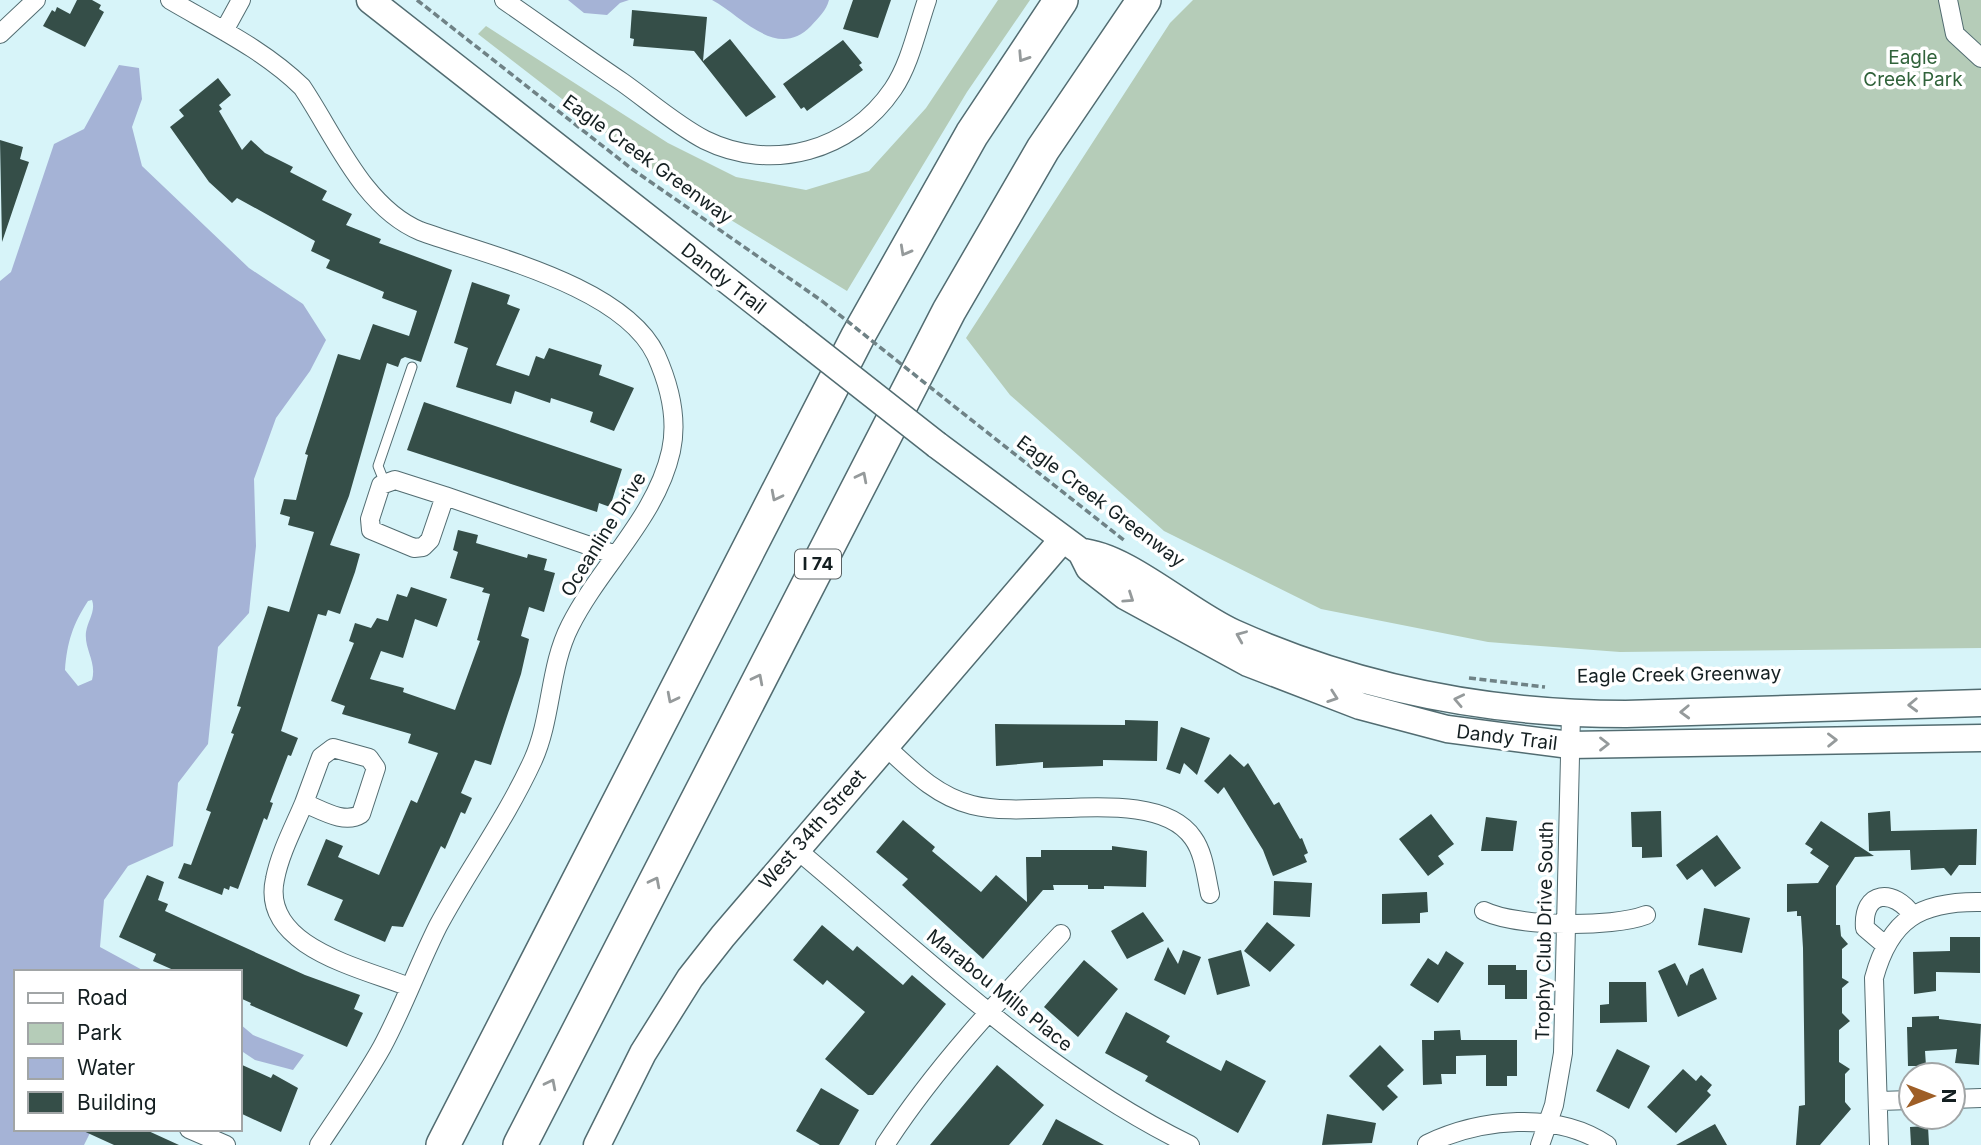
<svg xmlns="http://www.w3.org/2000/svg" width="1981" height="1145" font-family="Inter,sans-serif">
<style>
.green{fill:#b5ccb8}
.water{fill:#a5b3d6;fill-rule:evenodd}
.building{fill:#354e48}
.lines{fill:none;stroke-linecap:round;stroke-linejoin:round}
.lane-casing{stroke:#526c71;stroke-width:11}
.street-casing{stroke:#526c71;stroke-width:20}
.secondary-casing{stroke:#526c71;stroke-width:29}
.highway-casing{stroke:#526c71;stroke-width:36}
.path{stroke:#6f8286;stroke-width:3.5;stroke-dasharray:7 3.5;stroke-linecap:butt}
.lane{stroke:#fff;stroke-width:9}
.street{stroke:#fff;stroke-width:18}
.secondary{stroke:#fff;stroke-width:26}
.highway{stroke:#fff;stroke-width:33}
.secondary-bridge-casing{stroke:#526c71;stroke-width:29;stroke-linecap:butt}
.path-bridge{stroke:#6f8286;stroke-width:3.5;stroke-dasharray:7 3.5;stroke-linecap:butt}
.secondary-bridge{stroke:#fff;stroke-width:26}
.oneway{stroke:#959a9b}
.labels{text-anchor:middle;stroke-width:7;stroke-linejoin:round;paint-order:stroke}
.shield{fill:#fff;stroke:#5a6264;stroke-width:2}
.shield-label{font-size:18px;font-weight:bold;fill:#141f21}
.park-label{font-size:19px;fill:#31633b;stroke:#fff}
.street-label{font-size:19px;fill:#141f21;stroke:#fff}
</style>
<rect width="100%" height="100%" fill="#d7f4f9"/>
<path class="green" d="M998,0H1030L967,92L847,291L672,184L478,34L486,26L668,143L736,177L806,190L869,171L926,108Z
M1193,0H1981V648L1620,652L1488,642L1321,609L1164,531L1010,395L966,338L1170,23Z"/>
<path class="water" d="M568,0H629L620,3L607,15L584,13Z
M712,0H829C826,11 819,17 811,26C777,61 742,16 712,0Z
M119,65L139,68L142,99L132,127L142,166L249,268L303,304L326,340L310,371L276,418L254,479L256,546L249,613L218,647L208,744L178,783L173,846L128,866L104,900L100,947L146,972H16V1129H92L84,1145H0V281L11,272L54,144L84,129ZM92,600C96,611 88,620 86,632C84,649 97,662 92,680L78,686L65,670C67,642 73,624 88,601Z
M240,1024L253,1035L304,1055L293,1070L255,1060L240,1050Z"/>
<path class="building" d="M77,0H92L101,5L99,9L104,12L85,47L43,26L52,10L55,12L57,7L70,14Z
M853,0H891L878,38L843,29Z
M632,10L707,17L703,61L730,39L776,97L746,117L694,51L633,46L634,39L630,38Z
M843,40L862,63L859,65L863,70L807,111L804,107L801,109L783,84Z
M218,78L231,95L219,105L222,109L219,111L242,150L251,140L265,153L293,167L290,172L327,191L322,200L352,214L346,225L381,239L379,243L452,270L421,362L405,357L401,359L398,367L387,363L349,496L330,545L360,554L355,572L340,614L328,610L326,616L318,614L281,731L298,738L291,756L288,755L270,802L273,803L267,820L264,818L238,889L230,886L229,890L224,888L222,895L178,878L184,863L191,865L211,812L206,810L234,734L231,733L241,707L237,706L268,606L289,612L314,532L288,525L290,517L280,514L284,499L296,500L308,455L305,454L338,354L360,360L373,324L409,336L417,311L382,298L384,292L326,268L330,260L311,251L315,241L237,198L232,203L209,182L170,127L184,116L179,110Z
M0,140L23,147L20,159L29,162L2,242Z
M472,282L510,295L507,304L520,309L496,365L529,376L536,356L544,359L549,348L602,365L599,375L634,388L614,431L590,422L593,412L551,398L550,403L515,391L511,404L456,387L468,348L454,343Z
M424,402L622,469L610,507L599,503L597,512L407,450Z
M458,530L478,535L476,543L527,558L528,554L547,559L544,570L555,573L544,612L529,607L521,636L529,639L521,674L491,765L475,760L461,793L472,798L465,814L461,812L445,849L441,846L403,927L392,926L385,942L334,920L343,900L307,885L326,839L343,846L338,857L379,875L411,800L417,803L438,753L408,743L411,734L342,714L345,706L331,701L354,643L349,641L355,623L371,628L377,618L388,621L397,594L407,597L411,587L447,599L437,627L415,619L403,658L381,651L370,679L404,688L403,692L455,710L480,641L477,640L490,594L482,592L484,588L450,578L458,552L453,550Z
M1125,720L1158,721L1157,761L1103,760V766L1043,768V762L996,766L995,724L1125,725Z
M1181,727L1210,738L1197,775L1184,763L1180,774L1166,769Z
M1230,754L1244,767L1248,763L1274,805L1279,802L1300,839L1302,838L1308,853L1304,855L1307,862L1273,876L1263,850L1224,787L1218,794L1204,781Z
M1661,811L1662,857L1642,858V847H1632L1631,812Z
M1890,811L1891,831L1977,829L1976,865H1959L1951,876L1944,868L1911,870L1910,850L1869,851L1868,813Z
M1431,814L1454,844L1438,856L1444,864L1428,876L1399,839Z
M1486,817L1517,821L1513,851H1481Z
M903,820L935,847L932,851L981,892L996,875L1027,902L1026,857H1041V850H1112V846L1147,851L1146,887L1104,886V889H1088V885H1053L1054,890H1043L983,959L902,885L908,879L876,852Z
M1821,821L1874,856L1855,857L1836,886V925H1840L1841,936L1848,944L1842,949V978L1849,982L1842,988V1013L1850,1021L1839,1030V1062L1850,1069L1845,1074V1102L1851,1109L1820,1145H1796L1799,1106L1805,1105L1803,948L1801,916H1797V911L1787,912V884L1818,883L1829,866L1810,853L1813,849L1805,844Z
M1717,835L1741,868L1715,887L1702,869L1687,880L1676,865Z
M147,875L164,882L158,900L168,904L165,911L305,975L360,995L354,1009L363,1013L347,1047L250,1005L251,1003L240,998V972H178L153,961L156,954L119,937Z
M1274,881L1312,883L1310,917L1273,915Z
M1427,892L1428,912L1420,913V923L1382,924V894Z
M1704,908L1750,918L1742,953L1698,945Z
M1143,912L1164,941L1127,959L1111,931Z
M1267,922L1295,945L1270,972L1244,951Z
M822,925L853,951L857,946L903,985L912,975L946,1004L873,1095H868L825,1059L865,1012L827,980L823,985L793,960Z
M1950,937H1980V973L1936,972V991L1914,994L1913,952L1950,951Z
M1168,947L1178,964L1183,950L1201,957L1185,995L1154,980Z
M1241,950L1250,986L1217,995L1208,959Z
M1446,951L1464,963L1438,1003L1410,985L1428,958L1438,965Z
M1084,960L1118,989L1078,1037L1044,1007Z
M1675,963L1687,986L1690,975L1703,968L1717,999L1678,1017L1658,971Z
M1488,965H1516V970H1527V999H1505V985H1488Z
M1609,982H1646L1647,1022L1600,1023V1005L1609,1004Z
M1126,1012L1170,1036L1166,1042L1221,1071L1226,1060L1266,1081L1238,1133L1145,1081L1148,1076L1105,1053Z
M1939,1016V1019L1981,1024L1979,1065L1955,1063L1957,1049L1925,1051L1926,1066H1908L1907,1027H1912V1017Z
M1460,1030L1461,1040H1517V1076H1507V1086H1486V1055L1456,1056V1074H1441L1442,1084L1423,1085L1422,1040H1434V1031Z
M1380,1045L1404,1070L1387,1086L1398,1097L1383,1111L1349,1076Z
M1617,1049L1650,1066L1629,1109L1596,1091Z
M240,1064L271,1078L273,1074L298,1088L281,1132L240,1113Z
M997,1065L1044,1105L1009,1145H930Z
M1683,1069L1696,1081L1701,1075L1712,1085L1707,1091L1711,1095L1676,1133L1647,1107Z
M821,1088L859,1110L839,1145H820L796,1131Z
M1327,1114L1376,1123L1372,1143L1322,1145Z
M1056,1119L1104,1145H1042Z
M1715,1124L1727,1145H1676Z
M1928,1126L1929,1145H1911L1910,1127Z
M79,1129H144L179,1145H114Z"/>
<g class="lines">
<g class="lane-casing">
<path id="lane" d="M384,481L378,466L412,367"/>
</g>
<g class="street-casing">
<path id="street" d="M170,0C216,27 264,50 302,87C335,136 363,207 420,231C489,256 623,286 656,355C669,384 678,419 671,451C656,518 600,566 570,626C549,667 552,718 533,760C506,819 468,870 438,926C418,966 403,1008 382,1047C363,1081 340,1113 319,1145
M504,0C543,27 582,55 622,82C649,101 676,125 705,140C772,173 851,151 893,89C910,64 917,29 927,0
M1948,0L1955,34L1981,58
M224,31L241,0
M0,34L36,0
M395,480L445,496L430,540L423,547L414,548L371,530L370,519L381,485Z
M445,496L616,555
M884,745C911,770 936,796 972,805C1032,821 1156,784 1193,838C1204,853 1206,876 1210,894
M333,748L369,758L376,768L361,814C344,825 320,809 304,803L321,757Z
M304,803C294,827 280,853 275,879C260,947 362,968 409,987
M796,849C921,953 1042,1073 1190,1145
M1484,911C1517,927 1612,928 1646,915
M1885,945L1865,928C1862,890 1894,888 1913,916
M1953,1099L1981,1098
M1879,1101L1911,1100
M189,1129L226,1145
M1427,1144C1479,1119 1556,1110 1607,1145
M885,1145C935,1068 998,1001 1061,934
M1540,1145L1554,1105L1563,1053L1571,714
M1879,1145L1874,978C1890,919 1920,901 1981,902"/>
</g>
<g class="secondary-casing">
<path id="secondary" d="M370,0L797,335
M937,445L1081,552L1089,568L1125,596L1248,663L1360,706L1447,729L1570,745L1981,738
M1081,552C1126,555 1189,613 1234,633C1357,688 1491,714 1626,714L1981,703
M597,1145L643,1053L690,978L723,936L1063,539"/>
</g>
<g class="highway-casing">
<path id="highway" d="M443,1145L858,336L972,134L1061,0
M520,1145L949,311L1043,149L1144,0"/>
</g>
<path class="path" d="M417,0L632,169L822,301
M945,399L1125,541
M1469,678L1545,687"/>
<use href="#lane" class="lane"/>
<use href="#street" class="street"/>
<use href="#secondary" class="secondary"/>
<use href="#highway" class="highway"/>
<g class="secondary-bridge-casing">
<path id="secondary-bridge" d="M797,335L937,445"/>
</g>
<path class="path-bridge" d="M822,301L945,399"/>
<use href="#secondary-bridge" class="secondary-bridge"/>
</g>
<defs><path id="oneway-chevron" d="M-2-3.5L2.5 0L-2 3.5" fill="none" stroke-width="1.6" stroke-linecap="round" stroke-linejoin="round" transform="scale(1.75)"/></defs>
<g class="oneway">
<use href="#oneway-chevron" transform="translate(1023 57) rotate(123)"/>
<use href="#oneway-chevron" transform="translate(905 251) rotate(119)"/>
<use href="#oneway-chevron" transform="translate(862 477) rotate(-63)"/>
<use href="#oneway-chevron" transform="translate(776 496) rotate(117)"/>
<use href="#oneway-chevron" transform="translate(1129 598) rotate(34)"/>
<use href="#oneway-chevron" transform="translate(1241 636) rotate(-157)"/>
<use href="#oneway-chevron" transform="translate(758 679) rotate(-63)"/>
<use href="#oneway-chevron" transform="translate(1333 697) rotate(19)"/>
<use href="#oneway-chevron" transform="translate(672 698) rotate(117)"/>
<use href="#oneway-chevron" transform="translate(1459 700) rotate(-168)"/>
<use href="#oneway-chevron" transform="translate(1913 705) rotate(178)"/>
<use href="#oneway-chevron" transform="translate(1685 712) rotate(178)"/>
<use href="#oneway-chevron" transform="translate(1832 740) rotate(-1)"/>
<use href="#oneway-chevron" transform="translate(1604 744)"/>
<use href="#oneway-chevron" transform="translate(655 882) rotate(-63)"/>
<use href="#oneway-chevron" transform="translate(551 1084) rotate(-63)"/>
</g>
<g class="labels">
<rect class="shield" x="795" y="549.5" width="46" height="29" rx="5"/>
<g class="shield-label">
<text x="818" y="570">I 74</text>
</g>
<g class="park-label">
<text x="1913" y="64">Eagle<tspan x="1913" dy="22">Creek Park</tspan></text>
</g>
<g class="street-label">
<text transform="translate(648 159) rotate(36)" y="7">Eagle Creek Greenway</text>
<text transform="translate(724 278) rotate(38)" y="7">Dandy Trail</text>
<text transform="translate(1101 501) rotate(37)" y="7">Eagle Creek Greenway</text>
<text transform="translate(603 534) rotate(-58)" y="7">Oceanline Drive</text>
<text transform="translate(1679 674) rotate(-1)" y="7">Eagle Creek Greenway</text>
<text transform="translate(1507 737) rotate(7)" y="7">Dandy Trail</text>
<text transform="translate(812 829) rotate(-49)" y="7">West 34th Street</text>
<text transform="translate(1544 931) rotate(-89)" y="7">Trophy Club Drive South</text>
<text transform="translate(1000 990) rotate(39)" y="7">Marabou Mills Place</text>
</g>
</g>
<rect x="14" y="970" width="228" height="161" fill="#ffffff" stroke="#a1a5a6" stroke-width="2"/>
<rect x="28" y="993" width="35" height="10" fill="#ffffff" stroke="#a1a5a6" stroke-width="2"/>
<text x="77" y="1005" font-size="21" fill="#141f21">Road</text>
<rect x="28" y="1023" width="35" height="21" fill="#b5ccb8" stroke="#a1a5a6" stroke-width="2"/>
<text x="77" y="1040" font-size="21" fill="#141f21">Park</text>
<rect x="28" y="1058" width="35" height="21" fill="#a5b3d6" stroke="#a1a5a6" stroke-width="2"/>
<text x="77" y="1075" font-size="21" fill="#141f21">Water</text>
<rect x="28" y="1092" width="35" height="21" fill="#354e48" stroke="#a1a5a6" stroke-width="2"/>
<text x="77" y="1110" font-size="21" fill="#141f21">Building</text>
<g transform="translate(1932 1096) rotate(90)"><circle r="33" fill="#ffffff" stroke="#a1a5a6" stroke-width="2"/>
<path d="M0-5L12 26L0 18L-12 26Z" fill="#9e5e26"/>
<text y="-10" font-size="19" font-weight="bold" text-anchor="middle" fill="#141f21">N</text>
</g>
</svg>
